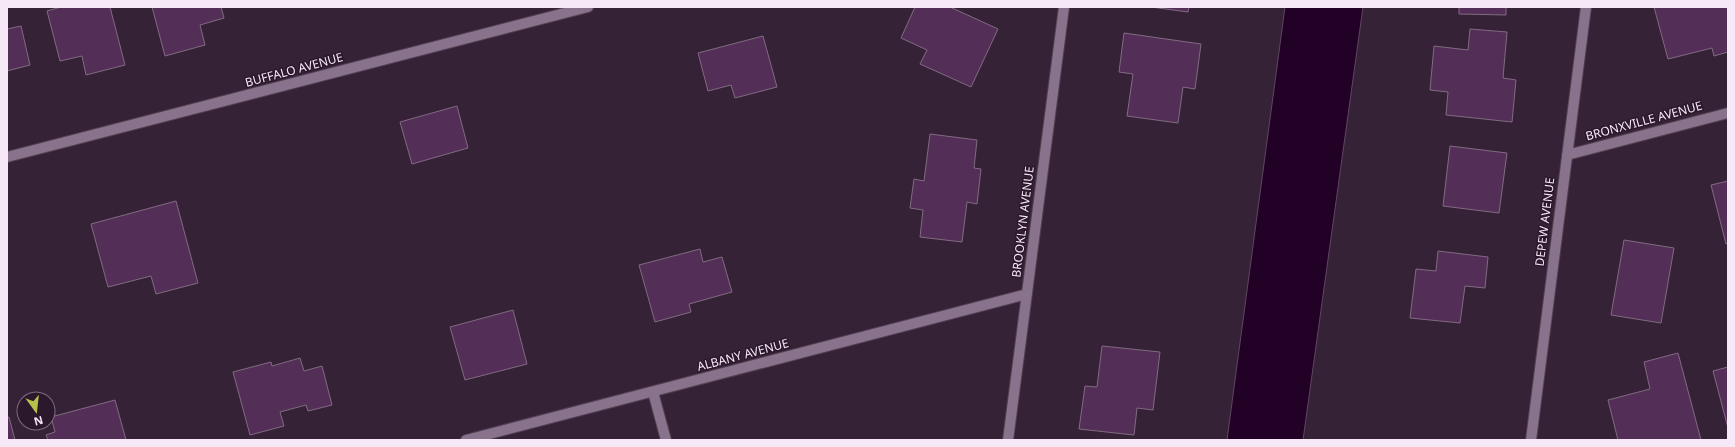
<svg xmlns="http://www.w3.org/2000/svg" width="1735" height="447" font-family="'Noto Sans',sans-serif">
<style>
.water{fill:#210125;stroke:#614664}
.building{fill:#532f57;stroke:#816a82}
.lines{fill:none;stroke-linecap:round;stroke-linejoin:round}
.minor-casing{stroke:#514052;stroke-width:12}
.minor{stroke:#89728b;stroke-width:10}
.labels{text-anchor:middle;stroke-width:3;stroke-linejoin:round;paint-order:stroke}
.street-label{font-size:12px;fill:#f6e8f6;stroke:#2b182d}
</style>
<rect width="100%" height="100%" fill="#362237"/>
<path class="water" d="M1285,7H1363L1303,440H1227Z"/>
<path class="building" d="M61,7H110L125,65L86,75L82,56L60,61L47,11Z
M152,7H221L224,18L200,25L205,45L165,56Z
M915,7H950L998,29L971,87L920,64L927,50L901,38Z
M1151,7H1189L1188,12Z
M1459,7H1506V15L1459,14Z
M1654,7H1728V52L1714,56L1712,48L1668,59Z
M21,26L30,65L7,71V29Z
M1470,29L1507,32L1503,78L1516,80L1512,122L1446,115L1448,92L1430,90L1434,46L1468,50Z
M1124,33L1201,44L1195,89L1183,87L1178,123L1127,116L1133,74L1119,72Z
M763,36L777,87L735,98L731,85L708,91L698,53Z
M457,106L468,148L412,164L400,122Z
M930,134L977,140L974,168L981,169L977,204L967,202L962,242L920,237L923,210L910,208L914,179L924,181Z
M1450,146L1507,153L1499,213L1443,206Z
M1728,181V243L1726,244L1711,185Z
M176,201L198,283L156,294L151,276L108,287L91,224Z
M1624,240L1674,248L1661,323L1611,315Z
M700,249L703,262L722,257L732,292L689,304L691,312L655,322L639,265Z
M1438,251L1488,257L1485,288L1465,286L1460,323L1410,318L1416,269L1436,271Z
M513,310L527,364L465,380L450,327Z
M1102,346L1160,352L1153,410L1137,408L1134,435L1079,429L1085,386L1097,387Z
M1678,353L1701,440H1618L1608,400L1650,389L1644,362Z
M300,358L304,371L322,366L332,405L308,411L306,405L280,412L284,426L250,435L233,372L271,362L272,366Z
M1728,367V428L1713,371Z
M115,400L126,440H48L46,435L55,432L51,417Z
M9,417L15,440H7V418Z"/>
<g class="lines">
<g class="minor-casing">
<path id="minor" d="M1567,155L1728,113
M7,157L588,7
M653,392L666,440
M466,440L1027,294
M1008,440L1064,7
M1531,440L1586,7"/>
</g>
<use href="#minor" class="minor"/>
</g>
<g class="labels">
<g class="street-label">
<text transform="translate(294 70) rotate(-15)" y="4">BUFFALO AVENUE</text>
<text transform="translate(1644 121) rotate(-15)" y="4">BRONXVILLE AVENUE</text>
<text transform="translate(1023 222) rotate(-83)" y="4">BROOKLYN AVENUE</text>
<text transform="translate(1545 222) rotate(-83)" y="4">DEPEW AVENUE</text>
<text transform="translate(743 355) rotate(-15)" y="4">ALBANY AVENUE</text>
</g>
</g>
<rect width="1735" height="447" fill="none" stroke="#f6e8f6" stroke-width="16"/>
<g transform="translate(36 411) rotate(165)"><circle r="19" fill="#2b182d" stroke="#7c6b7d"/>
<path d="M0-3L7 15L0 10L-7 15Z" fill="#b6c148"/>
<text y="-6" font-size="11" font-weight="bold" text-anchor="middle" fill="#f6e8f6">N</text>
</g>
</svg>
